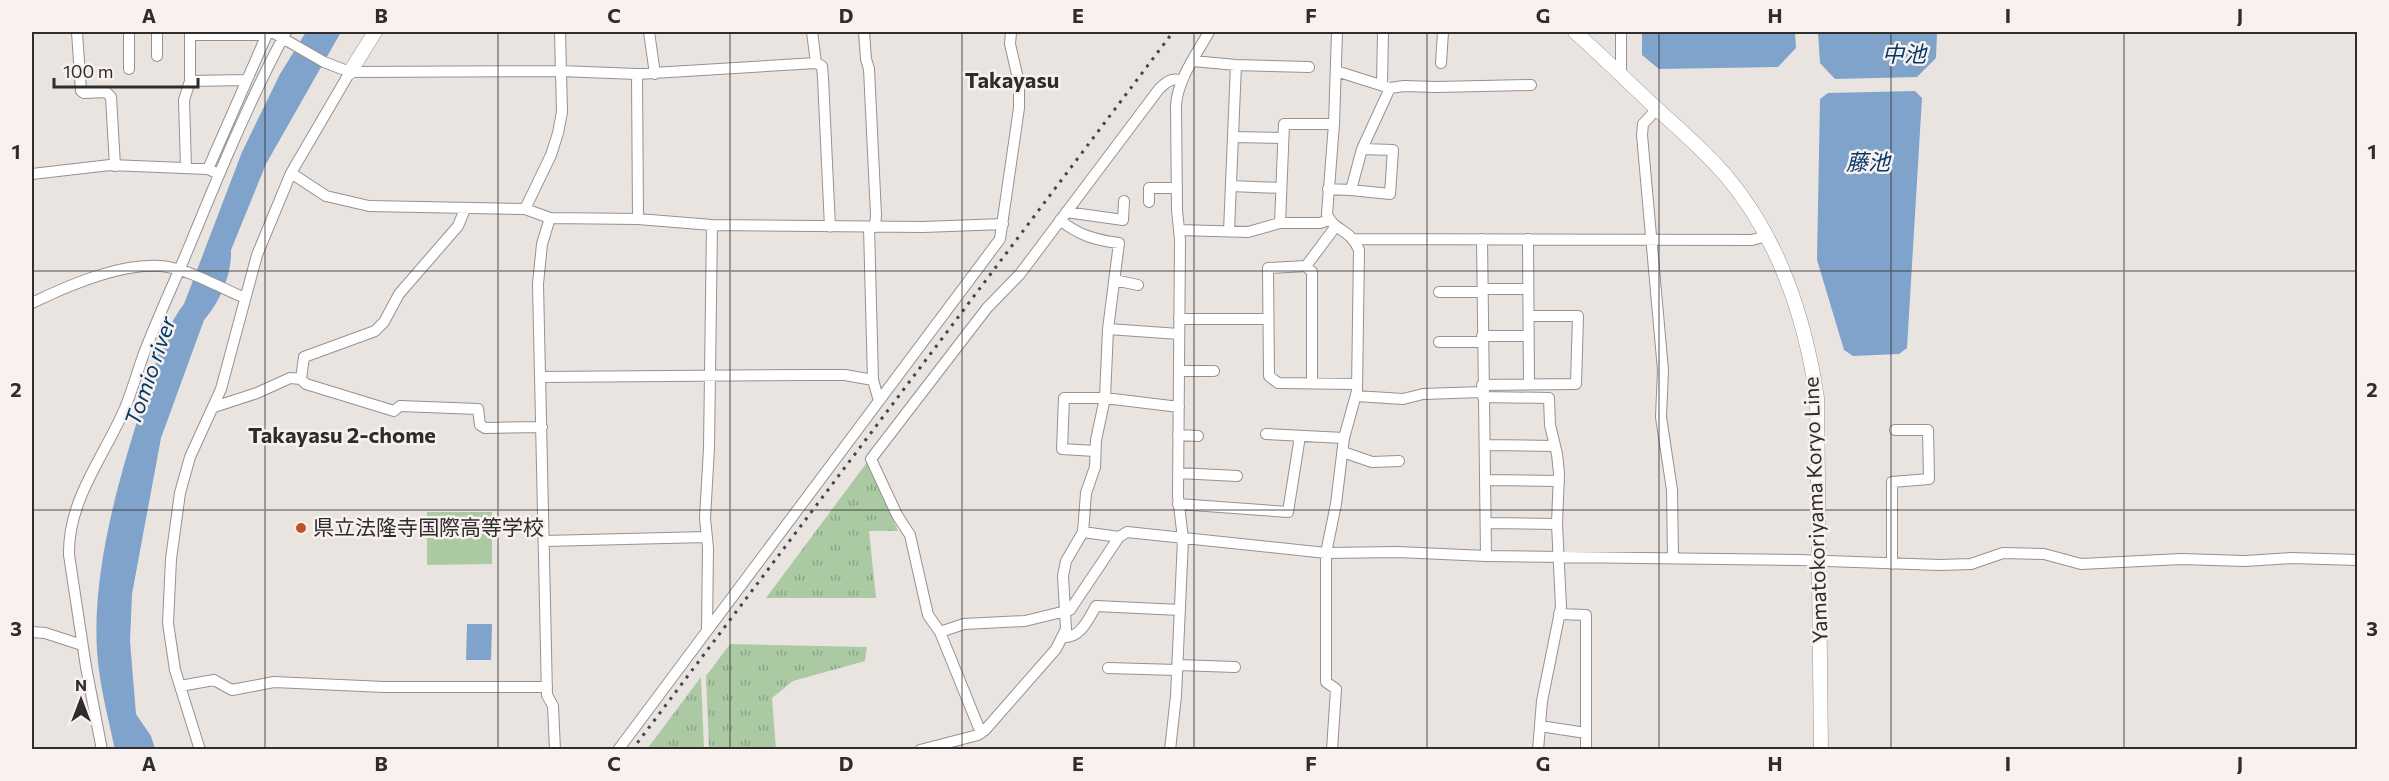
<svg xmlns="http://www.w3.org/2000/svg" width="2389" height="781" font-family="Commissioner,'Noto Sans JP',sans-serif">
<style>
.grass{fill:url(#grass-tufts)}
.garden{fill:#abcaa4}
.water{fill:#80a3cb}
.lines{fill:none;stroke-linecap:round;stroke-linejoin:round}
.minor-casing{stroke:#97918f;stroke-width:12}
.major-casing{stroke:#97918f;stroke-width:15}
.minor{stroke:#fff;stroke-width:10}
.major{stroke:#fff;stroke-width:14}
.rail{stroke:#474443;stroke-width:3;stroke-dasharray:3 6;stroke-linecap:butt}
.grid{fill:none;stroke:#2f2c2c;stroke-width:1.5;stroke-opacity:0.55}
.poi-dot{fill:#bb5428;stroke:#f8f1ef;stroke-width:2}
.labels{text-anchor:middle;stroke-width:5;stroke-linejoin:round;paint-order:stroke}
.street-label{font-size:21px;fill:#2f2c2c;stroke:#f8f1ef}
.poi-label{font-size:21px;fill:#2f2c2c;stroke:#f8f1ef;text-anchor:start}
.water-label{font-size:22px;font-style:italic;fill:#043a6b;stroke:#f8f1ef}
.neighbourhood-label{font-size:22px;font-weight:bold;fill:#2f2c2c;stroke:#f8f1ef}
.neatline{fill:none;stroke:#2f2c2c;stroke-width:2}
.grid-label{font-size:20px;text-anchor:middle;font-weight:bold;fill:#2f2c2c}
</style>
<defs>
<pattern id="grass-tufts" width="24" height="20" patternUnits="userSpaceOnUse" patternTransform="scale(1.5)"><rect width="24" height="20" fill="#abcaa4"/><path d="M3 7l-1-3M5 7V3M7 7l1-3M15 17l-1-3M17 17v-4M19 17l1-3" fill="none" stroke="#8ca486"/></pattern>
</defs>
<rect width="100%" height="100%" fill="#eae4e1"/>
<path class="grass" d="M868,461L898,531H869L876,598H766Z
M730,644L867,647L865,661L793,681L772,698L776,749H709L706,676Z
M701,677L704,749H647Z"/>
<path class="garden" d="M427,512H492V564L427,565Z"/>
<path class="water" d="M306,32H341L266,164L231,250C232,274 220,302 204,320L161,438L132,594L130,641L136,714L151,736L155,749L115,750C108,717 99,683 97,651C92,567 120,475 145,396C155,366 164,329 184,304L242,152L280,74Z
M1642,32H1795L1796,48L1778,67L1659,69L1642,55Z
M1818,32H1937L1936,58L1917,77L1835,79L1820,63Z
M1915,91L1922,98L1907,348L1899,354L1853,356L1844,350L1817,260L1820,99L1828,93Z
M467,624H492L491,660H466Z"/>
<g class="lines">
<g class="minor-casing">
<path id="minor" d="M77,32L81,91L84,93L106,92L111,97L115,166
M129,32V69
M157,32V56
M272,32L324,62L350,72L560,71L637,74L816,63
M649,32L655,74
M812,32L816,63L822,66L823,78L830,227
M864,32L866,59L869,69L876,215L875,227
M190,35H266
M1193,61L1236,65L1309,67
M1441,63L1443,32
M1336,71L1390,88L1404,86L1437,87L1531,85
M637,74L638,219
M1621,74V32
M190,81L246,80
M1382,84L1383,32
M1657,109L1643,124L1642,135L1663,370L1661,417L1672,490L1673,558
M1233,137L1283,138
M1362,149L1393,150L1390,194L1351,190L1362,149L1390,88
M186,168L184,100L190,81V32
M208,169L268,32
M291,173L326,196L369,206L525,209L550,218L638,219L712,225L923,227L1003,224
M32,174L110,165L208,169L219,174
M1231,186L1281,188
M1328,189L1351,190
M1149,202V188H1177
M525,209L551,155L558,133L562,112L560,32
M1066,212L1123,220L1124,201
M550,218L542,244L538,284L547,695L553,706L555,750
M1280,223L1284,124H1334
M869,227L873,380L879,401
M1179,230L1248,232L1280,223H1320L1329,220
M1229,231L1236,65
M1354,239L1752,240L1766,236
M1482,239L1486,556
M1528,239L1529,384
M1306,266L1336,226
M1114,280L1138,285
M1482,289H1528
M1439,292H1482
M32,303C69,285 126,260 168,267C195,272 220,288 245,298
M1179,319H1268
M1108,329L1179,334
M1482,336H1529
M1439,342H1482
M1179,371H1214
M541,377L811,375H845L873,380
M301,379L304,357L375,331L384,322L399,294L458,226L465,209
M1312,383V272L1306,266L1268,268L1269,376L1278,383L1357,384
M1482,385L1576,384L1578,316H1529
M1356,396L1403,399L1423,394L1482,392
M1483,397L1549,398L1550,425L1557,454L1559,473L1557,524L1561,607L1542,701L1538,750
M214,407L257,393L290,378L301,379L306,384L394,411L400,406L478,409L480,425L485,428L542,427
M1266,434L1344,438
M1178,435L1198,436
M1485,445L1555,446
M1095,451L1062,449L1064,398H1105L1179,407
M1343,452L1372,462L1399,461
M1178,473L1237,476
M1486,480L1559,481
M1178,504L1288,512L1300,436
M1486,523L1557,524
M1083,532L1119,537
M544,541L707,537
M1892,564V482L1929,479L1928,430H1895
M1559,614L1586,615V750
M707,629L708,548L705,518L709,448L712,225
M32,632L45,633L82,645
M940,632L964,624L1025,621L1070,610L1119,537L1127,532L1326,553L1398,552L1486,556L1799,560L1940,565L1971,564L2003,553L2044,554L2081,564L2181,559L2245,561L2291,558L2358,560
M1062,637C1080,639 1088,620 1096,606L1180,610
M1178,665L1235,667
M1108,668L1177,670
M180,686L214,680L232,690L274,682L384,687H547
M1540,726L1586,733
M981,733L940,632L928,615L910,535L897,515L871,459L987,308L1020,274L1159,89C1166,82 1172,77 1182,81
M102,750L86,667L69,555C68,499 104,457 125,408C132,391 137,373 143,356C157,319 174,283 189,247C219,174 249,101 286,32
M200,750L175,670L168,623L171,559L180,493L190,457L221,389L257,255L291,173L350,72
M618,750L1000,239L1019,108V83L1010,44L1011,32
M920,750L978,735L985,730L1056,649L1066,629L1063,576L1066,561L1083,532L1086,493L1095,467L1096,440L1105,398L1108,329L1119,243C1095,240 1078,235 1060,220
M1170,750L1176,696L1183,539L1178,497L1180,240L1177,210L1176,105C1178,79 1196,55 1209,32
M1332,750L1336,689L1326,682V553L1336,504L1344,438L1357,391L1359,250C1350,228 1333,231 1327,214L1334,124L1337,32"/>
</g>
<g class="major-casing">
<path id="major" d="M1575,32C1602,56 1628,82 1655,107C1680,130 1705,151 1727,177C1780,240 1805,318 1817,398L1821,750
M350,72L375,32"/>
</g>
<use href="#minor" class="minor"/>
<use href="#major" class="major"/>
<path class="rail" d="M632,750L1173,32"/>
</g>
<path class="grid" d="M265,32V750M498,32V750M730,32V750M962,32V750M1194,32V750M1427,32V750M1659,32V750M1891,32V750M2124,32V750M32,271H2358M32,510H2358"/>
<circle class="poi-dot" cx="301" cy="528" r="6"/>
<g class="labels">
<g class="street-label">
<text transform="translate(1816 510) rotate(-92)" y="7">Yamatokoriyama Koryo Line</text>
</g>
<g class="poi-label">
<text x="313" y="535">県立法隆寺国際高等学校</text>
</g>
<g class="water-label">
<text x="1904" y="62">中池</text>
<text x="1868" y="170">藤池</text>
<text transform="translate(150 371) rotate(-71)" y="8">Tomio river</text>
</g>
<g class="neighbourhood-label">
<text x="1012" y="88">Takayasu</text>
<text x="342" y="443">Takayasu 2-chome</text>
</g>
</g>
<rect width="2389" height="781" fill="none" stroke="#f8f1ef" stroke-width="66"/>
<g transform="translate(81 700)" stroke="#f8f1ef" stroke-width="4.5" paint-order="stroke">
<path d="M0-4.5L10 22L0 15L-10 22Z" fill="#2f2c2c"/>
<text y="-9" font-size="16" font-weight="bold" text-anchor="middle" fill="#2f2c2c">N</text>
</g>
<path d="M54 78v9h144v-9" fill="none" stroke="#2f2c2c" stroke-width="3"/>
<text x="63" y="78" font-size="18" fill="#2f2c2c" stroke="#f8f1ef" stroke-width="4.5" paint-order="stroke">100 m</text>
<rect x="33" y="33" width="2323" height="715" class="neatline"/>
<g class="grid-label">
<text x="149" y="23">A</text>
<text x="381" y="23">B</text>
<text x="614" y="23">C</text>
<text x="846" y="23">D</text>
<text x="1078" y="23">E</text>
<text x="1311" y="23">F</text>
<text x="1543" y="23">G</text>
<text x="1775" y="23">H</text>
<text x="2008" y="23">I</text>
<text x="2240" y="23">J</text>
<text x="16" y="159">1</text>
<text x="2372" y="159">1</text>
<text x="16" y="397">2</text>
<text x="2372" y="397">2</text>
<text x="16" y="636">3</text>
<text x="2372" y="636">3</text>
<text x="149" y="771">A</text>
<text x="381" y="771">B</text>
<text x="614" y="771">C</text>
<text x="846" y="771">D</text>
<text x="1078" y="771">E</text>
<text x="1311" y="771">F</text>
<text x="1543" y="771">G</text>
<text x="1775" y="771">H</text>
<text x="2008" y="771">I</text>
<text x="2240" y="771">J</text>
</g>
</svg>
